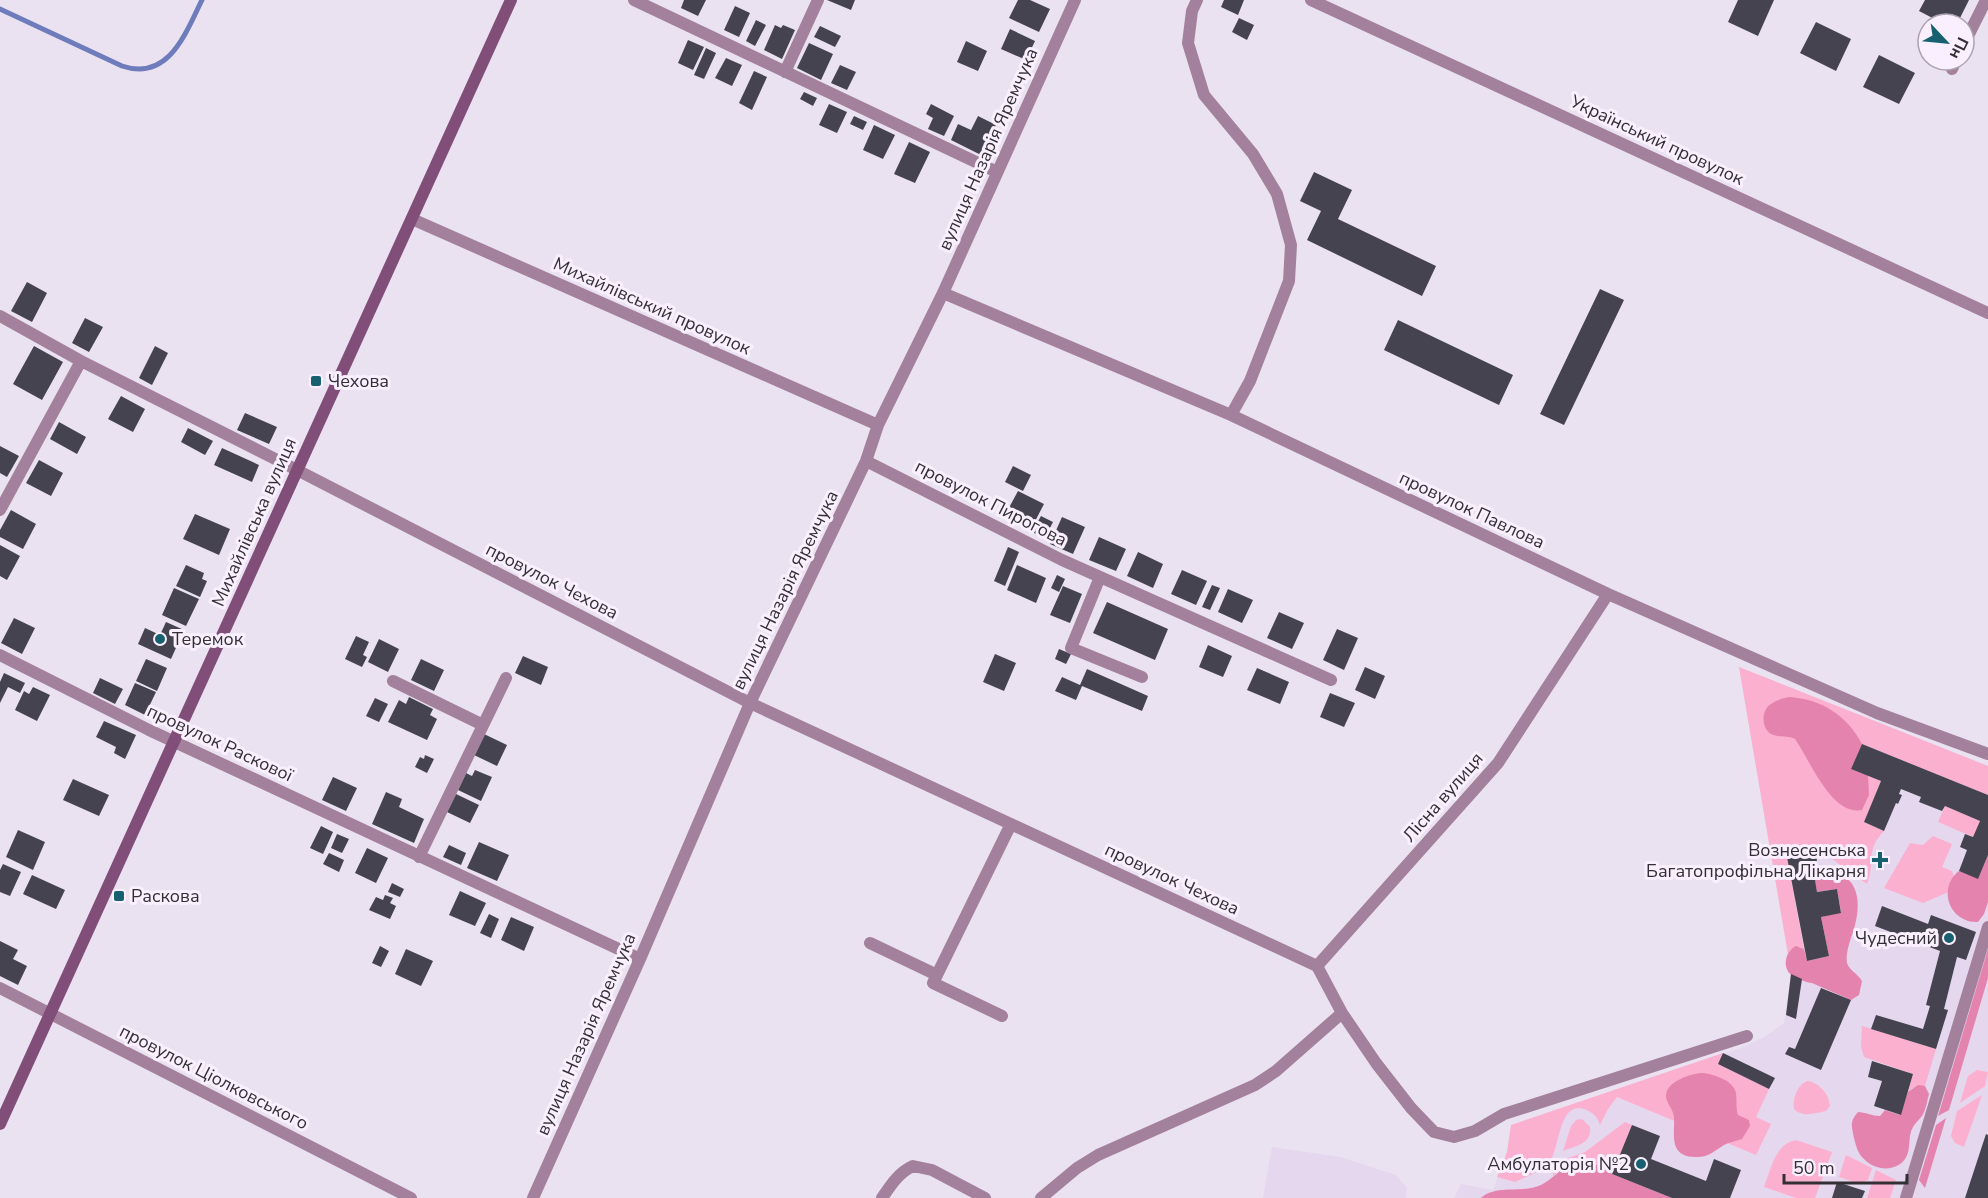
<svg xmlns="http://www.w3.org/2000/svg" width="1988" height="1198" font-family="'Nunito Sans',sans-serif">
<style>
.built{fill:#e5d7ed}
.green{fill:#fcb0d0}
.forest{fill:#e583af}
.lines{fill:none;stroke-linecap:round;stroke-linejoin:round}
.stream{stroke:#6f7cbb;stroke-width:5}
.building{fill:#454350}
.minor{stroke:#a3809c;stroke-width:12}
.secondary{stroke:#804e78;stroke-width:12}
.poi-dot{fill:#16606f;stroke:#f9effe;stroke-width:2}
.labels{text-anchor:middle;stroke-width:6;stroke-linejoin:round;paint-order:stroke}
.street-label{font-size:18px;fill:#333035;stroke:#f9effe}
.poi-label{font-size:18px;fill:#333035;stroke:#f9effe;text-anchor:start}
</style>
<rect width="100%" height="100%" fill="#ebe2f1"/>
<path class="built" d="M1739,667L1988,766V1198H1454L1461,1184L1493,1190L1507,1152L1511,1125L1743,1047L1764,1037L1784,1023L1791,974Z
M1272,1147L1341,1157L1396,1175L1407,1188L1406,1198H1263Z"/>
<path class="green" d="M1739,667L1988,766V795L1862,744L1852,769L1881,781L1864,822L1884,831C1864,852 1876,862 1867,884L1814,846L1786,852L1804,949L1800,947L1791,949L1788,954Z
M1945,806L1980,821L1973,837L1938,822Z
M1933,836L1952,844L1942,867L1952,871L1958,888L1923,903L1884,888L1910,843L1923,845Z
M1862,1026L1936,1049L1925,1086L1913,1088L1908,1092L1913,1074L1864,1057L1861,1047Z
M1723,1053L1718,1064L1769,1089L1756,1117L1771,1124L1756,1155L1617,1097L1608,1109L1600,1125C1598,1120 1597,1117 1592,1113C1557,1090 1561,1152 1548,1164C1540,1172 1525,1177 1515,1182L1497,1177L1507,1152L1511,1125Z
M1977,1070L1988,1072L1985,1086L1960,1103L1968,1076Z
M1807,1081C1819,1082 1829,1094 1830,1106L1826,1111C1815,1113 1803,1118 1794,1109C1792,1099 1798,1084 1807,1081Z
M1982,1095L1964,1147L1955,1143L1951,1136L1957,1111Z
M1582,1119L1590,1127C1592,1144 1576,1146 1563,1151L1571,1126L1576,1120Z
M1625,1122L1632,1125L1612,1174C1587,1155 1576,1158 1553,1176V1170L1560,1161L1585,1152Z
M1796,1140L1832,1152L1815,1198H1796L1764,1187C1771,1169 1775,1144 1796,1140Z
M1846,1155L1872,1168L1868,1180L1860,1184L1839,1177Z
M1876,1170L1896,1180L1890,1198H1867Z"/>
<path class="forest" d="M1789,697C1821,699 1847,715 1862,744L1851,769L1868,775L1869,795L1862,810C1831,816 1810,760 1795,739C1787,735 1779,738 1771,734C1761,728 1761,710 1771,704C1776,700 1784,698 1789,697Z
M1988,855V902L1984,914L1978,922C1949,923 1937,888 1959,871L1978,878Z
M1823,872C1857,871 1862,898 1855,925C1852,937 1845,951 1847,963C1849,970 1858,974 1862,981L1859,995L1851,1000L1812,983C1807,983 1793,977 1789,973C1782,964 1787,950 1796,946L1804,949L1807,961L1829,956L1821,917L1841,912L1837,889L1817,892L1814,876Z
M1988,949V978L1949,1110L1938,1116Z
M1704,1073C1714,1075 1730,1079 1735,1090C1738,1097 1735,1107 1738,1115L1749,1120L1750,1126L1742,1139C1736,1141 1730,1142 1724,1145C1714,1151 1708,1158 1695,1157C1668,1156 1675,1134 1674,1118C1674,1110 1666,1103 1666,1096C1666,1081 1692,1073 1704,1073Z
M1918,1085L1925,1086L1929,1094C1927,1101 1926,1110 1922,1116C1919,1120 1915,1123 1913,1127C1907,1137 1912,1149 1905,1159C1896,1172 1875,1171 1864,1159C1858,1154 1856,1146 1854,1138C1852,1127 1849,1122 1858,1112C1865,1112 1872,1116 1880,1116L1885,1110L1900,1115L1908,1092Z
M1946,1118L1925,1188L1919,1180L1936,1125Z
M1571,1161H1587L1603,1167L1612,1174L1672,1198H1481C1497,1184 1522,1194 1541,1185C1551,1180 1562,1169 1571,1161Z"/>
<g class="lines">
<path class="stream" d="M0,9L122,66C169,82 186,32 202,0"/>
</g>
<path class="building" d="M684,0H706L698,16L681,8Z
M827,0H855L851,10Z
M1018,0H1030L1050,9L1039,32L1009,18Z
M1224,0H1244L1238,15L1221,7Z
M1738,0H1774L1758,36L1728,22Z
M1925,0H1969L1957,24H1944L1919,11Z
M735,6L750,13L739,37L724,30Z
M1239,18L1254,25L1247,40L1232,32Z
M756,20L766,25L755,46L746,41Z
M1816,22L1851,39L1836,71L1800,53Z
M775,25L781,28L783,25L795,30L782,59L764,50Z
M820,26L841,36L835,47L814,37Z
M1010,29L1035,41L1026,60L1001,49Z
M688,40L704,47L693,70L678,63Z
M966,41L987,51L978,71L957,62Z
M809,43L833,54L821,80L797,68Z
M706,48L716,53L704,79L694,75Z
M1879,55L1915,73L1899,104L1863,87Z
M726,58L742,65L732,86L715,78Z
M840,65L856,72L847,90L831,83Z
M754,71L767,77L752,110L739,103Z
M804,92L817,98L813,106L800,99Z
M829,104L847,112L837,133L819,125Z
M931,104L954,116L944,136L928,129L933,118L926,114Z
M854,116L867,122L863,130L850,124Z
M978,116L996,125L981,155L951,140L958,124L971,130Z
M874,125L895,135L883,159L863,150Z
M909,142L930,152L915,183L894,174Z
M1314,172L1352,190L1338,219L1436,266L1422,296L1307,240L1321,211L1300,201Z
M27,282L47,293L32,322L11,311Z
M1600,289L1624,300L1564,425L1540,414Z
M85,318L103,327L89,352L72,343Z
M1398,320L1513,375L1499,405L1384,350Z
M34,346L63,362L42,400L13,384Z
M155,346L168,353L152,385L139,378Z
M121,396L145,409L133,432L108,419Z
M245,413L277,427L269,444L237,430Z
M59,422L86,437L77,454L50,439Z
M188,428L213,441L205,455L181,442Z
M0,446L19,456L7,477L0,473Z
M222,448L259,465L252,482L214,465Z
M39,460L63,473L51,496L26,483Z
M1013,466L1031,475L1023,491L1005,482Z
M1018,491L1044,504L1030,531L1004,517Z
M11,510L36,524L23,549L0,537V530Z
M195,514L230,529L219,555L183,539Z
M1041,516L1053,522L1045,538L1032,532Z
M1062,517L1085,527L1073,554L1050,544Z
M1099,537L1126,549L1116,571L1089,560Z
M0,545L20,556L7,580L0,576Z
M1008,547L1019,552L1005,586L994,581Z
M1138,552L1163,564L1153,588L1127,576Z
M186,565L204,573L202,579L207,581L200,597L176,586Z
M1017,565L1046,578L1036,603L1007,590Z
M1182,570L1207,581L1196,605L1171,594Z
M1057,575L1065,579L1059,592L1051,588Z
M1212,585L1220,588L1210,610L1202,607Z
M1063,586L1082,594L1070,623L1050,615Z
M174,588L199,599L186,626L162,615Z
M1228,589L1253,600L1242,623L1218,612Z
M1107,602L1168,629L1155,660L1093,633Z
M1279,612L1304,623L1292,649L1267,638Z
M14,618L35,628L22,654L1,643Z
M166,622L184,630L171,659L138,644L145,628L160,635Z
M1337,629L1358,638L1344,670L1323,660Z
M356,636L369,642L363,655L367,657L362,667L345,659Z
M379,639L399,649L388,672L368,662Z
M1208,645L1232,656L1223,677L1199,667Z
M1059,649L1071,654L1066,664L1055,659Z
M995,654L1016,663L1004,691L983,682Z
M523,656L548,667L541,685L515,673Z
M146,659L167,668L157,691L136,681Z
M421,659L444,670L434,691L411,680Z
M1365,667L1385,676L1375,699L1355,690Z
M1257,668L1289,682L1280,704L1247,690Z
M1087,669L1148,696L1142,711L1082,686L1076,700L1055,691L1062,677L1080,685Z
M4,673L25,683L20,693L8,687L0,703V682Z
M100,678L123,689L115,704L93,693Z
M135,683L156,692L145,715L125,705Z
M33,687L50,695L37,721L15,710L24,691L29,694Z
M1330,693L1355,703L1344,727L1320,717Z
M409,697L433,709L430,715L437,719L427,740L388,722L399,700L406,704Z
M375,698L388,704L379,722L366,716Z
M104,721L136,735L125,759L114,753L116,747L96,737Z
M484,734L507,745L497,766L474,755Z
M1862,744L1988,795V855L1978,879L1959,871L1967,850L1960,847L1965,834L1973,837L1980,821L1945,806L1942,811L1919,802L1921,797L1901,789L1899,794L1902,795L1898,804L1896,803L1884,831L1864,822L1881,781L1851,769Z
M425,755L434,759L427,773L415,767L420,757L424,759Z
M475,770L492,777L481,801L458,790L466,773L472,776Z
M333,777L357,788L346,811L322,800Z
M73,779L109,795L99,816L63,800Z
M386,792L402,799L399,807L424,819L414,843L372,824Z
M456,794L479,805L470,823L447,812Z
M321,826L333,832L323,854L310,848Z
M18,830L45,842L33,870L6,857Z
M337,834L349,839L342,853L331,848Z
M479,842L509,855L497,881L467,868Z
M449,845L466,853L461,865L443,857Z
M1814,846L1817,861L1812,862L1817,892L1837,889L1841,913L1821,917L1829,956L1807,961L1786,852Z
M367,848L388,858L376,883L355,873Z
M329,853L344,860L339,872L323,864Z
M3,864L21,872L10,896L0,892V870Z
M32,875L65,890L56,909L23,894Z
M392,883L404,889L400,897L388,892Z
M460,891L486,903L475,926L449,915Z
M385,895L393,898L390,903L396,906L390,919L369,910L376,897L383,900Z
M1882,906L1928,924L1931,915L1976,932L1966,960L1957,957L1944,1009L1948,1010L1936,1049L1871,1029L1876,1015L1923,1029L1930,1006L1926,1005L1940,951L1875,926Z
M489,914L499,919L491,938L480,933Z
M511,917L534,927L524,951L501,940Z
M0,941L18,950L13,959L27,966L18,985L0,976Z
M380,946L389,951L381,967L372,963Z
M406,949L433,961L421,986L395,974Z
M1791,974L1802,979L1796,1019L1786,1015Z
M1821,988L1851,1000L1821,1070L1785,1054L1789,1047L1795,1049Z
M1723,1053L1775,1078L1769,1089L1718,1064Z
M1872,1061L1913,1074L1901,1115L1874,1106L1882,1081L1868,1077Z
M1632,1125L1660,1136L1651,1159L1706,1181L1714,1159L1741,1170L1730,1198H1672L1612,1174Z
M1986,1134L1988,1135V1198H1965Z
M1837,1182L1865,1191L1862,1198H1832Z"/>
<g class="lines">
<path class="minor" d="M634,0L997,172
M1197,0L1192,11L1188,43L1204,95L1253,154L1277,194L1291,245L1289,281L1250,381L1231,415
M1311,0L1988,313
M1964,44L1986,0
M1952,69L1956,60
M785,72L818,0
M412,219L878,425
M943,293L1231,415L1608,594L1877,713L1988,754
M0,316L81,361L297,470L750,703L1317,966
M866,461L1062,560L1331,680
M0,510L81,361
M1100,577L1071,648L1142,677
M0,655L149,730L640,959
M393,681L483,725
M419,857L506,678
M870,943L937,975
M0,988L411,1198
M1342,1013L1317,966L1498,763L1608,594
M1002,1016L933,983L1011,824
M533,1198L640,959L750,703L866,461L878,425L943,293L1075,0
M882,1198C891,1185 898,1173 913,1166L932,1170L985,1198
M1041,1198L1077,1168L1098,1155L1255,1085L1276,1071L1342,1013L1376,1063L1411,1108L1434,1132L1454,1137L1475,1131L1504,1114L1747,1036
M1906,1198L1988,927"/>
<path class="secondary" d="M0,1124L511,0"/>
</g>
<g class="poi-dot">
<rect x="310" y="375" width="12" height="12" rx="3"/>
<circle cx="160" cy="639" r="6"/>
<path d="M1877 851h6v6h6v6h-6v6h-6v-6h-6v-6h6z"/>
<rect x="113" y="890" width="12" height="12" rx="3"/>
<circle cx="1949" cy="938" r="6"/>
<circle cx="1641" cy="1164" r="6"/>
</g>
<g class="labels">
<g class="street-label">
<text transform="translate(1657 140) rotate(25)" y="6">Український провулок</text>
<text transform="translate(988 149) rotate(-66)" y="6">вулиця Назарія Яремчука</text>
<text transform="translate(652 306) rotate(24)" y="6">Михайлівський провулок</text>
<text transform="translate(991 503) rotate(27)" y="6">провулок Пирогова</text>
<text transform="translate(1472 510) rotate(25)" y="6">провулок Павлова</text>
<text transform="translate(254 522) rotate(-66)" y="6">Михайлівська вулиця</text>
<text transform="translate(552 581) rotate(27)" y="6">провулок Чехова</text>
<text transform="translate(785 590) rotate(-64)" y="6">вулиця Назарія Яремчука</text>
<text transform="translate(220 743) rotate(25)" y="6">провулок Раскової</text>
<text transform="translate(1443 797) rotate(-49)" y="6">Лісна вулиця</text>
<text transform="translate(1172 879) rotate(25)" y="6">провулок Чехова</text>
<text transform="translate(586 1034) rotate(-66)" y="6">вулиця Назарія Яремчука</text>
<text transform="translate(214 1077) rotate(27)" y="6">провулок Ціолковського</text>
</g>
<g class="poi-label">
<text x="328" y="387">Чехова</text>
<text x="172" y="645">Теремок</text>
<text x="1866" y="856" text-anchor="end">Вознесенська<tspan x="1866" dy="21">Багатопрофільна Лікарня</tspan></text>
<text x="131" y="902">Раскова</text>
<text x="1937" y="944" text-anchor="end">Чудесний</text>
<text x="1629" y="1170" text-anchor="end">Амбулаторія №2</text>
</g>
</g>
<g transform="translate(1946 42) rotate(116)"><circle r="28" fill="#f9effe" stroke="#aaa3ae" stroke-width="1.5"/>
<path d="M0-4.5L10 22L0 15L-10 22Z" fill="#16606f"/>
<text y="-9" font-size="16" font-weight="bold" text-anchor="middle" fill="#333035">Пн</text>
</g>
<path d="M1784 1174v9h123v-9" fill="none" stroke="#333035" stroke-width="3"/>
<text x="1793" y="1174" font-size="18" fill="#333035" stroke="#f9effe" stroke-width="4.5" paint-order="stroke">50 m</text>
</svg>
